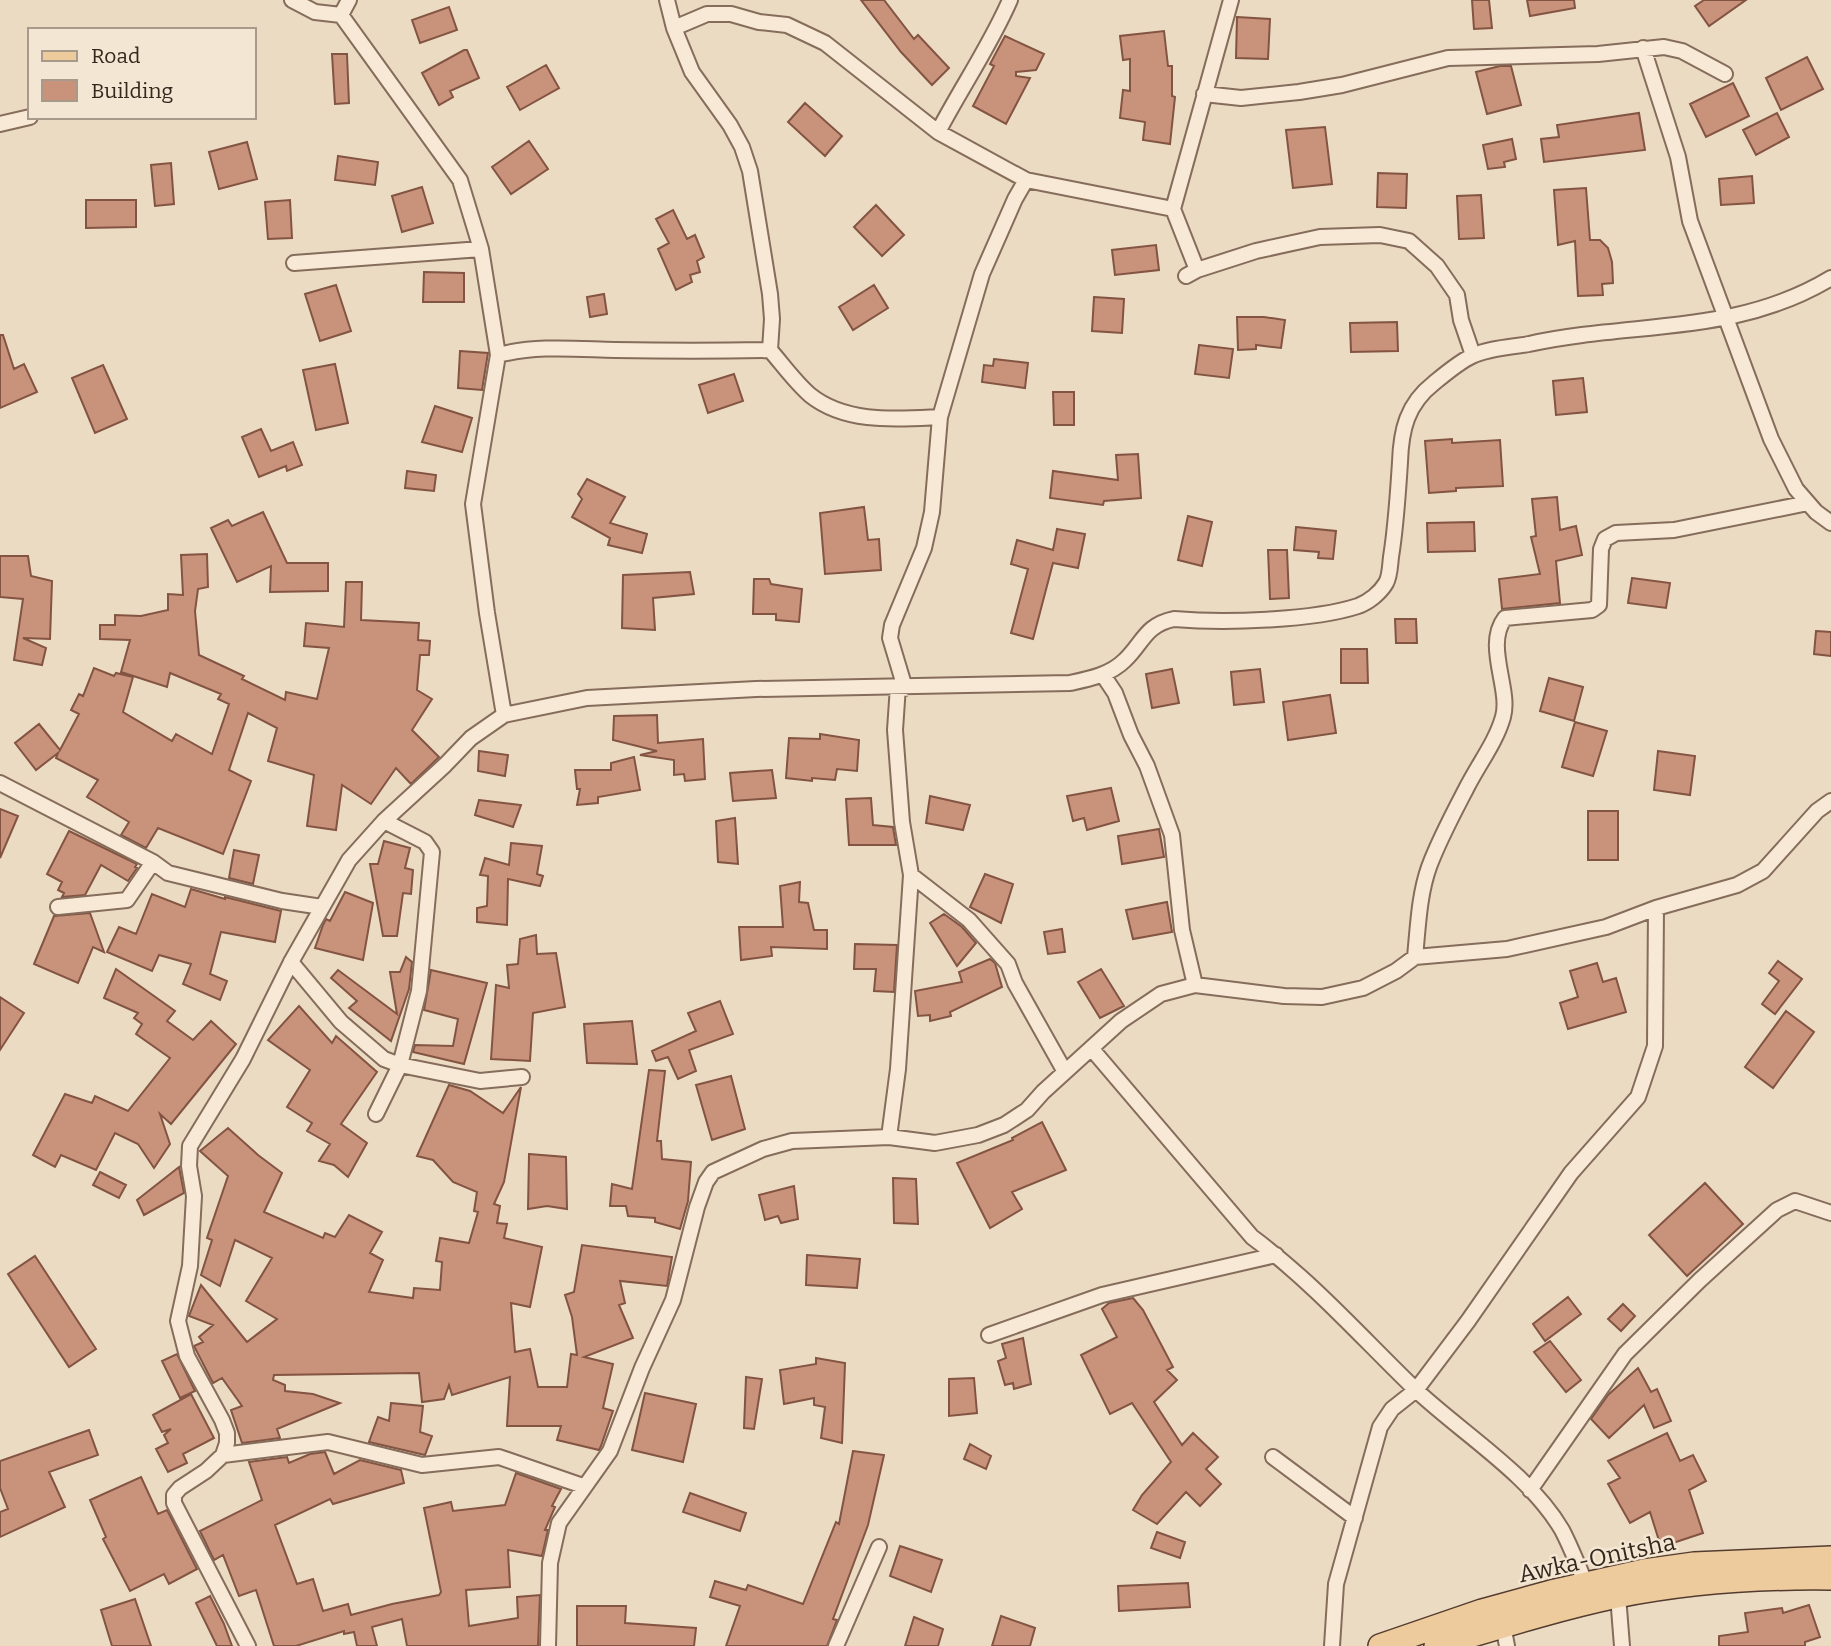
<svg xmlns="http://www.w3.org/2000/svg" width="1831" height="1646" font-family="Bitter,serif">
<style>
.building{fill:#c8927b;stroke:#835442;stroke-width:2}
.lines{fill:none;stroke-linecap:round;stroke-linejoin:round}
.street-casing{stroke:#856c5b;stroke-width:18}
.primary-casing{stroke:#533c2f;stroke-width:26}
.street{stroke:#f7e9d6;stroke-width:14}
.primary{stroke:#edcb9d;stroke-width:23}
.labels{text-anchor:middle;stroke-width:5;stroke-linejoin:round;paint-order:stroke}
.street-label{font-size:24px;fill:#36271e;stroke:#f3e6d2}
</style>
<rect width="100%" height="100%" fill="#ecdbc3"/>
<path class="building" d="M861,0H884L914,39L918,35L949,68L932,85L901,52Z
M1472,0H1489L1492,28L1474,29Z
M1527,0H1574L1575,8L1530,16Z
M1704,0H1746L1709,26L1695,6Z
M449,7L457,30L420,43L412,20Z
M1237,17L1270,19L1268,59L1236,58Z
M1164,31L1168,66H1172V96L1175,97L1170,144L1143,140L1145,122L1120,118L1123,90L1130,91V59L1123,60L1120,36Z
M1005,36L1044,54L1036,70L1016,72V76L1030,78L1006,124L973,106L994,66L990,64Z
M464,50H467L479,78L450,91L453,97L439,105L422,73Z
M332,54H347L349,103L335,104Z
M1807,57L1823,89L1781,110L1766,78Z
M546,65L559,88L520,110L507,87Z
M1500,66H1511L1521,105L1487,114L1476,72Z
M1733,83L1749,116L1706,137L1690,104Z
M805,103L842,136L825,156L788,122Z
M1639,113L1645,150L1544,162L1541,139L1559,137L1557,125Z
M1777,113L1789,137L1756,155L1743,130Z
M1325,127L1332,184L1293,188L1286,130Z
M1512,139L1516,159L1504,162L1505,167L1488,169L1483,145Z
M529,141L548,169L511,194L492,167Z
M247,142L257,179L219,189L209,152Z
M338,156L378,162L375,185L335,180Z
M171,163L174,204L155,206L151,165Z
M1378,173L1407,174L1406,208L1377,207Z
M1752,176L1754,203L1721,205L1719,179Z
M422,187L433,223L402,232L392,196Z
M1586,188L1590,240H1600L1608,248L1612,262L1613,283L1602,284L1603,295L1578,296L1575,241L1558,245L1554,190Z
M1481,195L1484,238L1459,239L1457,196Z
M86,200H136V227L86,228Z
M290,200L292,238L268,239L265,202Z
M876,205L904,235L882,256L854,227Z
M673,210L687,239L695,235L704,257L697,261L700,272L690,275L692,282L676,290L658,249L669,243L656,219Z
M1156,245L1159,270L1115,275L1112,250Z
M424,272L464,273V302H423Z
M336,285L351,331L320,341L305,294Z
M874,285L888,308L853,330L839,307Z
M604,294L607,314L590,317L587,297Z
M1094,297L1124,299L1122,333L1092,331Z
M1237,317H1264L1285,320L1281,348L1256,345V349L1238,350Z
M1397,322L1398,351L1351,352L1350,323Z
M0,335H3L14,369L24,364L37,392L0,408Z
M1199,345L1233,349L1229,378L1195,374Z
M460,351L488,353L482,390L458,388Z
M994,359L1028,363L1025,388L982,382L984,365L993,366Z
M335,364L348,423L316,430L303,370Z
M103,365L127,419L95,433L72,378Z
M734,374L743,401L708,413L699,385Z
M1583,378L1587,412L1556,415L1553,381Z
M1053,392H1074V425H1054Z
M435,406L472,418L462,452L422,442Z
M261,429L271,451L293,442L302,465L287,471L286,466L259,477L242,437Z
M1452,439V443L1500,440L1503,486L1456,488V491L1429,493L1425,441Z
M1138,454L1141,498L1104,501L1103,505L1050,498L1053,471L1118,480L1116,455Z
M407,471L436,475L434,491L405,488Z
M587,479L625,497L610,523L647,534L642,553L608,545L610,538L572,517L582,499L578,494Z
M1557,497L1560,530L1576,526L1582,555L1556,561L1560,603L1502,609L1499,579L1540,574L1531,537L1536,536L1532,499Z
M864,507L868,540L879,539L881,570L825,574L820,513Z
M263,512L287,563H328V591L270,592L271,566L237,582L211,528L228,520L232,526Z
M1188,516L1212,522L1202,566L1178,560Z
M1474,522L1475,551L1428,552L1427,523Z
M1296,527L1336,531L1333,559L1318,558L1319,552L1294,550Z
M1057,529L1085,534L1078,568L1053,563L1033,639L1011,633L1028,569L1011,564L1017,540L1053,550Z
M1268,550H1287L1289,598L1270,599Z
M207,554L208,587L198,589L195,611L199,655L244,676L242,679L285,700L286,692L317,699L329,648L304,646L306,623L344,627L346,582H362L361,620L419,623L418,640L430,641L429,655H420L417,690L432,699L412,730L439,757L411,784L396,768L371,804L342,785L336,830L307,826L314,775L268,761L277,728L248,713L229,770L251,781L223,854L158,828L146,848L121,835L129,822L87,797L98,780L56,758L58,753L36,770L15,743L39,724L60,750L79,714L71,710L79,694L83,696L94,668L114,676L116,673L133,677L123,712L172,741L176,734L212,754L229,704L218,699L221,694L170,673L167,687L121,672L130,640L100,639V625H115V615L141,616L168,610V594L183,595L181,555Z
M0,556H28L31,576L52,581L50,639L23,638L46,648L42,665L14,660L23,599L0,597Z
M690,572L694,594L653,598L655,630L622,628L623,575Z
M1632,578L1670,583L1666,608L1628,603Z
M754,579H769L771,584L802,589L799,622L776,620V614H753Z
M1395,619H1416L1417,643H1396Z
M1816,631L1831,632V656L1814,654Z
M1341,649H1367L1368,683H1341Z
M1172,669L1179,703L1152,708L1146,674Z
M1260,669L1264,702L1234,705L1231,672Z
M1549,678L1583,687L1574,721L1540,711Z
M1330,695L1336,733L1288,740L1283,702Z
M657,715L658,743L703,739L705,779L685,781L684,774L674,775V760L640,755L657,751L613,740L614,716Z
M1575,722L1607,731L1593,776L1562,767Z
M820,734L859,740L857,771L837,769L835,780L812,778V781L786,778L789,738L820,739Z
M479,751L508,755L505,776L478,771Z
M1658,751L1695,756L1690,795L1654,790Z
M634,757L640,790L598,797V803L577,805L580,789H577L575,770H611V763Z
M772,770L776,798L733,801L730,773Z
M1111,788L1119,821L1087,830L1084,818L1073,821L1067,796Z
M930,796L970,805L963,830L926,823Z
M871,798L873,825L893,827L896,845H849L846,799Z
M479,800L521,805L513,827L475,815Z
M0,809L18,816L0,858Z
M1588,811H1618V860H1588Z
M735,818L738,864L718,862L716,821Z
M1159,829L1164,857L1122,864L1118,836Z
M69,831L137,864L135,867L137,868L128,881L101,865L85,895L62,897L64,893L58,890L62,882L47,874Z
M384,841L410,848L405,868L413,870L411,894L403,893L397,936H383L370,864H378Z
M511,843L542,846L537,874L543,876L540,886L508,879L507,925L477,922V908L487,906L488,876L480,875L485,858L509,865Z
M234,850L259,855L253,884L229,878Z
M985,874L1013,884L1001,923L970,907Z
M800,882L799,902L808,903L814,930H827V949L771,947L772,956L741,960L739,927H783L780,886Z
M191,889L225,899V897L281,911L275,942L221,932L210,974L227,981L220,1000L183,984L191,964L159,955L152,971L107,952L119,927L136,934L152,894L185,907Z
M345,892L373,903L363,960L315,948L323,925L326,919L330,921Z
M1167,902L1172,932L1133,939L1126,910Z
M90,913L104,952L93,947L78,983L34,964L54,916Z
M944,914L962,927L976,943L957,966L930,923Z
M1062,929L1065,952L1048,954L1044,932Z
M536,935L537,954L556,953L565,1007L533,1013L530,1061L491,1059L496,985L509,988L507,965L518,964L520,939Z
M855,944L897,945L894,992L874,991L876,969H854Z
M406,957L412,962L409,989L391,1041L349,1008L357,1001L331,978L338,970L397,1014L390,972H400Z
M990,959L995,963L1002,987L950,1012L951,1016L930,1021V1015L918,1016L915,991L962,982L959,972Z
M1778,961L1802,979L1775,1014L1762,1004L1779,981L1769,973Z
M1597,963L1603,982L1616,978L1626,1012L1568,1029L1560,1003L1578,997L1570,971Z
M116,969L175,1011L167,1021L193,1040L211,1021L236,1044L171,1124L160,1114L170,1144L154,1168L138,1144L115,1133L96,1170L61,1155L55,1167L33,1155L65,1094L92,1103L95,1096L128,1111L170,1058L136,1034L142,1024L134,1018L138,1013L104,998Z
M1101,969L1124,1006L1100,1018L1078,982Z
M431,970L487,983L464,1064L413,1052L415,1045L453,1046L458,1019L424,1010Z
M0,997L24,1013L0,1050Z
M720,1001L733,1034L689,1050L696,1071L678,1079L668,1057L656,1061L652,1051L696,1031L688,1013Z
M299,1006L332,1043L336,1036L377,1072L341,1124L367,1143L348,1177L334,1165L319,1161L330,1144L307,1131L312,1123L287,1107L310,1070L268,1040Z
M1786,1011L1814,1032L1773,1088L1745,1067Z
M632,1021L637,1064L587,1063L584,1024Z
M649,1070L665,1071L657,1141H661L662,1159L691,1162L688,1201L680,1229L655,1222V1218L628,1216L626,1206H610L612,1184L632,1189Z
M731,1076L745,1129L712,1140L696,1085Z
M449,1085L470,1091L503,1113L521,1087L504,1182L494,1204L500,1206L497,1223L507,1224L504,1238L542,1247L530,1307L511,1303L515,1352L530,1349L538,1387H567L571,1354L577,1355L572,1317L565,1295L574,1292L582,1245L672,1257L667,1286L620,1281L625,1303L619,1305L633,1338L584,1357L613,1364L603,1408L613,1411L601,1446L599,1450L557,1440L561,1426H507L510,1377L452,1395L449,1385L444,1399L422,1402L419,1373L274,1375L273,1380L285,1385V1391L313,1394L340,1403L277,1429L280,1438L242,1443L231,1410L242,1406L222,1378L213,1383L194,1346L203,1342L199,1337L213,1325L189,1316L201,1285L247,1342L277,1319L246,1301L272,1258L235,1240L220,1286L201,1275L212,1240L207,1238L228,1176L200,1151L228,1128L258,1155L282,1173L264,1212L323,1238L325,1233L335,1237L349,1215L382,1232L370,1253L383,1260L369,1292L413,1298L414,1288L440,1290L442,1262L436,1261L440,1238L469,1243L478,1212L474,1211L477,1192L453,1182L433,1160L417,1156Z
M1042,1122L1066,1170L1012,1192L1022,1209L990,1228L957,1163L1013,1140L1012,1138Z
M529,1154L566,1157L567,1209L547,1206L528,1209Z
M179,1167L184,1193L144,1215L137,1200Z
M100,1172L126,1185L119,1198L93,1185Z
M893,1178L916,1179L918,1224L894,1223Z
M1705,1183L1743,1224L1687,1276L1649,1235Z
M794,1186L798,1219L781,1223L778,1216L765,1220L759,1195Z
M807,1255L860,1259L857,1288L806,1285Z
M35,1256L96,1349L69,1367L8,1274Z
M1568,1297L1581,1314L1545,1341L1533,1324Z
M1133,1298L1143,1310L1173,1367L1167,1370L1177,1380L1154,1402L1182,1445L1193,1433L1218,1457L1206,1469L1221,1484L1200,1506L1186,1492L1157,1524L1133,1510L1142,1495L1171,1462L1132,1403L1110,1414L1081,1355L1117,1337L1102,1309L1109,1303Z
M1623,1304L1635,1316L1621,1331L1608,1319Z
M1023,1338L1031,1384L1014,1389L1013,1383L1005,1385L998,1361L1006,1358L1002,1344Z
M1550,1341L1581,1380L1566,1392L1534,1352Z
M177,1354L195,1391L180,1398L162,1361Z
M816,1358L845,1363L842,1443L821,1438L825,1407L814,1405V1398L784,1404L780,1370L816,1364Z
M1638,1368L1651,1392L1657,1389L1671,1421L1654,1428L1644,1405L1609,1438L1591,1419L1608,1395Z
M746,1377L762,1379L754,1429L744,1428Z
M974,1378L977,1413L949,1416V1379Z
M645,1393L696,1404L683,1462L632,1450Z
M191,1394L214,1438L183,1454L187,1463L168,1472L156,1449L168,1443L164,1435L171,1429L162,1432L153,1415Z
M391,1403L423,1406L420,1432L432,1436L425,1455L369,1442L378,1417L389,1421Z
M89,1430L98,1455L49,1472L65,1507L0,1537V1512L8,1509L0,1488V1461Z
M1667,1433L1680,1461L1693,1455L1706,1481L1689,1490L1703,1533L1661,1547L1650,1512L1630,1523L1608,1484L1620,1478L1608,1461Z
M970,1444L991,1456L986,1469L964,1459Z
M853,1451L884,1455L868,1525L833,1619L837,1620L827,1646H726L740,1606L710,1597L715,1581L746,1590L748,1585L803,1604L836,1522L839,1524Z
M325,1452L334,1474L360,1460L401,1470L404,1483L333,1504L330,1499L275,1525L297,1584L313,1579L323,1611L348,1604L351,1615L392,1604L439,1595L441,1592L424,1508L451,1502L453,1511L505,1505L516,1473L561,1489L552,1506L555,1507L545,1530H548L542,1556L508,1550L510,1587L466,1590L469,1626L518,1618L517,1597L540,1595L538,1646H407L402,1619L372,1627L377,1646H357L354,1632L344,1634V1631L296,1646H274L256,1590L239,1596L223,1555L214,1560L200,1531L262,1500L249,1462L287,1457L289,1463L310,1454Z
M141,1477L158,1514L167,1510L197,1569L169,1584L164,1574L130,1591L103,1539L106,1537L90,1500Z
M690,1493L746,1513L740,1531L683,1512Z
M1157,1532L1185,1542L1180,1558L1151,1548Z
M900,1546L942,1560L931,1592L890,1576Z
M1188,1583L1190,1607L1119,1611L1118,1586Z
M210,1596L224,1624L232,1646H217L196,1603Z
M135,1599L151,1646H112L101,1610Z
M1809,1605L1820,1637L1805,1642V1646H1719V1636L1748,1632L1745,1613L1782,1608L1783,1613Z
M577,1606H626L625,1623L696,1628L694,1646H577Z
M1001,1616L1035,1628L1030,1646H992Z
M914,1617L943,1629L938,1646H905Z"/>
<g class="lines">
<g class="street-casing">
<path id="street" d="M292,0L315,12L341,15L460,180L481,249L498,355L473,504L487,613L504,715
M667,0L674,28L692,72L730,125L742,147L750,171L770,294L772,319L770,350C783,365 795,382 810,395C846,424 897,419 940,417
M341,15L349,0
M674,28L707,14H731L759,22L787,25L825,43L938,132L1026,180L1173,209
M1643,48L1678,157L1690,221L1771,439L1796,489L1816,512L1831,523
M1204,94L1241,98L1299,92L1342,85L1448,58L1598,54L1664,47L1682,51L1725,74
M0,124L30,117
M938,132C961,88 990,46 1010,0
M294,263L481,249
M1197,270L1173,209L1231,0
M1186,276L1197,270L1256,251L1320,237L1380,235L1409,241L1437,266L1457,295L1461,320L1473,355
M498,355C537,345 575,349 615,350C667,351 719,351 770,350
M1103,675L1115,693L1131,735L1147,766L1172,835L1182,930L1195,985
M905,688L890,638L892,625L924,548L932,512L940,417L982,274L1015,199L1026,180
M0,783L153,862L168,873L282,901L322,907
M911,875L969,920L1008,964L1015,983L1065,1072
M58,907L127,900L153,862
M1415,957C1418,927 1419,895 1429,867C1439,840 1453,814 1466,789C1478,765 1496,742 1503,717C1511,689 1484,645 1505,618L1592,610L1599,605L1601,549L1605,539L1616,533L1674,530L1808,503
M291,962L341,1022L384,1059L400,1065L480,1081L522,1077
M1091,1048L1252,1237C1313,1282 1362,1338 1416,1390C1463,1434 1529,1474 1562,1530C1571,1547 1578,1566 1586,1584
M376,1114L400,1065L419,991L432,852L425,842L384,821
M889,1137L898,1069L911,875L902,822L895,730L898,686
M989,1335L1102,1295L1276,1255
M223,1455L328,1442L422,1465L499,1457L583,1486
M1273,1457L1355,1518
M1530,1490L1625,1354L1700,1280L1777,1210L1795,1201L1831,1213
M1618,1596L1622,1646
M1503,1625L1507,1646
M248,1646L174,1503V1495L180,1488L206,1471L223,1455L227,1443V1433L222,1420L187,1356L178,1321L190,1266L194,1196L189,1166L190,1146L243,1059L291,962L349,860L384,821L445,765L471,738L504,715L587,698L756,689L1070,683C1089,679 1110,675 1125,660C1143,643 1145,625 1174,619C1223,623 1312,621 1358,606C1369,602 1380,593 1386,583C1390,576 1390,565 1391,557C1396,526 1398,494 1400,462C1401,430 1407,404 1434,383C1445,374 1459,362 1472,356C1489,348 1512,347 1529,344C1634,321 1735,336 1831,278
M548,1646L550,1563L559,1523L610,1451L642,1368L673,1300L697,1207L706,1182L713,1172L763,1149L792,1141L889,1137L935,1143L978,1135L1004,1125L1027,1110L1043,1092L1121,1021L1161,994L1195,985L1284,996L1322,997L1363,988L1396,971L1415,957L1507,949L1606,927L1656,908L1737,885L1763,871L1817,811L1831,801
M836,1646L879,1547
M1332,1646L1336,1584L1380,1427L1392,1409L1416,1390L1468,1321L1571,1173L1638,1097L1655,1046L1656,908"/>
</g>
<g class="primary-casing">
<path id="primary" d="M1380,1646L1482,1611L1551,1592L1644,1571L1694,1564L1831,1558
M1436,1646C1496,1628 1556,1609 1617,1596C1687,1582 1760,1577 1831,1578"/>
</g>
<use href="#street" class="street"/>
<use href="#primary" class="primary"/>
</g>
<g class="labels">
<g class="street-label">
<text transform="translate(1597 1558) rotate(-12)" y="8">Awka-Onitsha</text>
</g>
</g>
<rect x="28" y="28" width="228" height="91" fill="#f3e6d2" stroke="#a79a8a" stroke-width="2"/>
<rect x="42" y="51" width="35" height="10" fill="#edcb9d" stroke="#a79a8a" stroke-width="2"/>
<text x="91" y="63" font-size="21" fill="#36271e">Road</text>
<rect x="42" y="80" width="35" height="21" fill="#c8927b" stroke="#a79a8a" stroke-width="2"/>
<text x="91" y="98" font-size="21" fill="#36271e">Building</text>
</svg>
